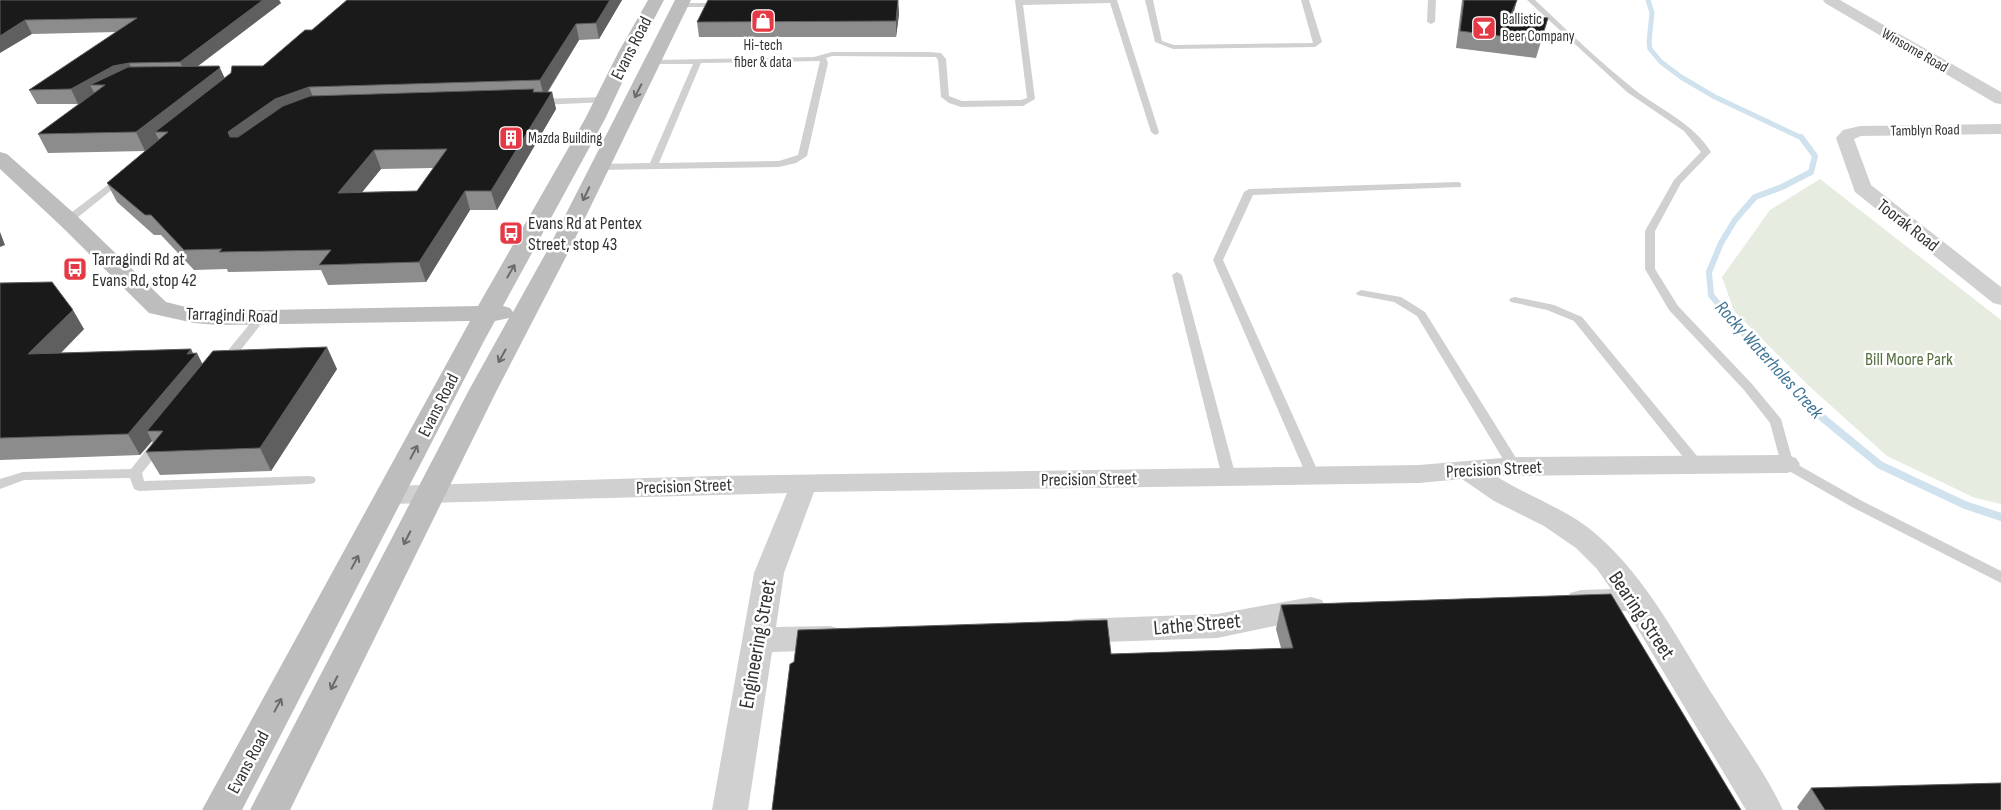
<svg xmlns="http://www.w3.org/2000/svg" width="2001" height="810" font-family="'Sofia Sans Condensed',sans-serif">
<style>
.green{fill:#e6ecdf}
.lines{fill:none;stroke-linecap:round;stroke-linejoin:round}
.stream-far2{stroke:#cfe2ee;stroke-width:5}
.stream-far1{stroke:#cfe2ee;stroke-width:6}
.stream{stroke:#cfe2ee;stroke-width:8}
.lane{fill:#d0d0d0;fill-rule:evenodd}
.street{fill:#d0d0d0;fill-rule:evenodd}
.secondary{fill:#bdbdbd;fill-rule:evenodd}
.wall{fill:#8c8c8c;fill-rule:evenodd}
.shaded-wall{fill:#5f5f5f}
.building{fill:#1a1a1a;stroke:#5f5f5f;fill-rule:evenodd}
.oneway{stroke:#6a6a6a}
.labels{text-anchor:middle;stroke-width:5;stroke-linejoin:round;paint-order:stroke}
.far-poi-label{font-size:15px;fill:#333;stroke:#fff;text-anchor:start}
.far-street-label{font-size:15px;fill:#333;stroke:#fff}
.street-label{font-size:18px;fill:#333;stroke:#fff}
.poi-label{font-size:18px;fill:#333;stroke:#fff;text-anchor:start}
.park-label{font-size:18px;fill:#56703f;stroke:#fff}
.water-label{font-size:19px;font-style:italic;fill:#3f7597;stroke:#fff}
.near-street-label{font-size:21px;fill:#333;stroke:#fff}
</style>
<rect width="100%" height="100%" fill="#fff"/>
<path class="green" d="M1820,179L2001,320V504L1975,498L1887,456L1809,386L1734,311L1722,277L1770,210Z"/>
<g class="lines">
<path class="stream-far2" d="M1648,0L1652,13L1649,42L1650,49L1661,62L1681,77L1715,97L1802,138"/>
<path class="stream-far1" d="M1725,312L1711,295L1709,272L1721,243L1735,220L1755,197L1782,187L1811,172L1815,156L1801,137"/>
<path class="stream" d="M1724,311L1824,419L1880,465L1965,505L2001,517"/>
<path class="lane" d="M1015,0H1117L1159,132L1158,134L1155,135L1151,132L1110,3L1023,5L1035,99L1023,106L961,107L949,103L941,97L938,60L936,57L832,56L826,58L828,63L807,156L796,163L779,167L599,170L594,167L599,164L650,163L693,64H649L648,62L652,60L814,57L832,52H929L941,53L946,59L949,96L962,101L1021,100L1027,98ZM820,61L798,155L779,161L659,163L701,63Z
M1145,0H1153L1162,41L1174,45L1313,43L1301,0H1309L1322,42L1315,47L1173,49L1155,42Z
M1428,0H1436L1435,22L1431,24L1427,22Z
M1527,0H1535C1568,31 1600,62 1635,90C1661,110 1693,123 1711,152L1681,183L1655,231V269L1678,306L1752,384L1781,419L1793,462L1862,501L2001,571V583L1852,507L1782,467L1770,423L1744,390L1669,310L1645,269V231L1674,180L1701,152L1684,131L1627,92Z
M677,3H721L725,5L721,7H680L676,5Z
M604,97L608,100L607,102L540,105L536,102L540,99Z
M121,175L124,176V180L72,222H64V218Z
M1458,182L1461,183V187L1253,195L1223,260L1320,476L1318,479H1308L1213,260L1244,192L1249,189Z
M1177,272L1182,275L1236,477L1234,480H1224L1222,477L1172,275Z
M1361,290L1401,297L1425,312L1521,466L1519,469H1509L1417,316L1394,302L1357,295L1356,293Z
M1515,297L1554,305L1582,317L1702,462L1704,465L1702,468H1692L1574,321L1547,310L1511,302L1509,300L1511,298Z
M261,314L267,317L265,319L229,365H221L219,362L221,359L257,315Z
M159,439L166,443L142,473L144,481L309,476L314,477L316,480L314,483L309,484L139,491L134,489L130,478L24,480L0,489V479L23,472L131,469L154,440Z"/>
<path class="street" d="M1823,0H1840L2001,92V104L1995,103L1825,3Z
M2001,124V134L1861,136L1854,139L1871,185L2001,287V305L1993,303L1855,192L1836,138L1843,130L1860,126Z
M1787,455L1796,458L1800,464L1796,470L1787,473L1496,476C1529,497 1568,509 1597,535C1648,579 1680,644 1716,700C1738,736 1765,772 1783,810H1746L1627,611L1581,612L1570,609L1566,601L1570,593L1581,590L1611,589L1597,569L1576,548L1544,526L1494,501L1462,479L1419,483L814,492L784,573L776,627L830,626L841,629L846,638L841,647L830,650L772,652L748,810H712L754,573L787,493L391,504L381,502L377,495L381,488L391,486L713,476L1419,465L1514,457Z
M1311,597L1322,600L1326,608L1322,616L1217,638L1075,643L1064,639L1059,631L1064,623L1075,619L1217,614Z"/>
<path class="secondary" d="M648,0H664L636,53L605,119L503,306L510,308L513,312L547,251L675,0H691L569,251L497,390L290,810H250L469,390L509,318L495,321L484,341L242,810H202L470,321L218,325L194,323L149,313L60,225L0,169V152L7,154L76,215L166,302L194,309L218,311L478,306L585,119L618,53Z"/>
</g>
<path class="wall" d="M0,0H279L281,3L198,66L225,78L263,66L312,30L347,0H622L599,39L579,40L548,92H552L556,109L497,210H470L426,282L328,285L321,270L228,272L227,269L194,270L161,235H154L117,202L107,183L145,151L48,153L38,134L84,100L78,104H37L29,90L117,32L32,34ZM433,168L417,191L362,192L381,169Z
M898,0L899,14L896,37H699L697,22Z
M1462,0H1517L1513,14L1543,35L1536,58L1456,48Z
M0,283L84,329L61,353L191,349L193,353L202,364L337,369L271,471L160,475L146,452L153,443L152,441L140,455L0,460Z
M1281,605L1741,810L1111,654L1281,648L1276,629Z
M1811,788L2001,810H1799L1797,807Z"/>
<path class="shaded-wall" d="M263,0H279L281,3L186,75L180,62Z
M610,0H622L599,39L596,23Z
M898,0L899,14L896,37V21Z
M1517,0L1513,15L1511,14Z
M25,20L32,34L0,53V36Z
M576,24L579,40L544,97L540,80Z
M129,63L136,77L105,85H90L95,94L78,104L71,89L113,66Z
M220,68L228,85L168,132H155L159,140L145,151L136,132Z
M309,87L316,104L236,150L228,132L275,99Z
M552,92L556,109L497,210L491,191Z
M374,150L381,169L346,212L338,193Z
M465,191L470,210L426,282L419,262Z
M0,232L5,245L0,247Z
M73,310L84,329L40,374L28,354Z
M327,347L337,369L271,471L260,448Z
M191,349L194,356L197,353L207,373L147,431L152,441L140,455L128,434Z"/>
<path class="building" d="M0,0H263L180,62L129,63L113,66L71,89L29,90L137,18L25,20L0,36Z
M347,0H610L596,23L576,24L540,80L309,87L275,99L228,132L230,137H238L283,106L310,96L534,89L533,92H552L491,191H465L419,262L319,265L331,250L219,252L222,249L184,250L151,215H145L107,183L168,132H155L231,73L232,66H263L305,30H312ZM447,149L417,191L338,193L374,150Z
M708,0H898L896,21L697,22Z
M1464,0H1517L1511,14L1548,18L1541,41L1460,31Z
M219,66L220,68L136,132L38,134L105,85H90L128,67Z
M52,282L73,310L28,354L191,349L187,354L197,353L128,434L0,438V283Z
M327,347L260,448L146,452L163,431H147L213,351Z
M1611,594L1741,810H772L790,664L794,662L798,630L1107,620L1111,654L1293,648L1281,605Z
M2001,783V810H1825L1811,788Z"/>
<defs><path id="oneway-shaft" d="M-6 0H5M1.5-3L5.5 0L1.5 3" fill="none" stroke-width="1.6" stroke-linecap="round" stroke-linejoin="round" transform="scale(1.25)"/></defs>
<g class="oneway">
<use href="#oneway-shaft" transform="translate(638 91) rotate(117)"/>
<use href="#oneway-shaft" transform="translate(586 194) rotate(116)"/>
<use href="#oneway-shaft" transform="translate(511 271) rotate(-60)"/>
<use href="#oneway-shaft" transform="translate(502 356) rotate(119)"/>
<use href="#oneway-shaft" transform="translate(414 452) rotate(-62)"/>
<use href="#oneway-shaft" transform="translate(407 538) rotate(117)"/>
<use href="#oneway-shaft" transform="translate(355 562) rotate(-62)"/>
<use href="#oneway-shaft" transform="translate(334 683) rotate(117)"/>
<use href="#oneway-shaft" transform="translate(278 705) rotate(-62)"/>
</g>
<defs>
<g id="shop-square" transform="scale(1.25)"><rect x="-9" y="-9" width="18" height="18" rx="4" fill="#e63946" stroke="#fff"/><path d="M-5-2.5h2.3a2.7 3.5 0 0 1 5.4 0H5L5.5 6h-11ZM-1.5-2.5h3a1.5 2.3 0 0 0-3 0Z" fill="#fff"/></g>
<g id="bar-square" transform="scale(1.25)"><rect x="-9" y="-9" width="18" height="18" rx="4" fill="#e63946" stroke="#fff"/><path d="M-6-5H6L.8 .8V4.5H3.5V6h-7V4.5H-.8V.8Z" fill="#fff"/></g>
<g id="building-square" transform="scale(1.25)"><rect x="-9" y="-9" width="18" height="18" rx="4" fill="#e63946" stroke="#fff"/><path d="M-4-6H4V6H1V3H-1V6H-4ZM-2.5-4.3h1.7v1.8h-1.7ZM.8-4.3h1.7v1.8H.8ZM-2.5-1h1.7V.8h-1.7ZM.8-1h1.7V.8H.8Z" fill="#fff"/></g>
<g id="bus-square" transform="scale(1.25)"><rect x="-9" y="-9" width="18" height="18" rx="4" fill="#e63946" stroke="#fff"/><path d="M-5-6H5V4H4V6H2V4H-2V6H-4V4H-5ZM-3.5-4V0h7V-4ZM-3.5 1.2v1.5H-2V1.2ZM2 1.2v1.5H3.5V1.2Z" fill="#fff"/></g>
</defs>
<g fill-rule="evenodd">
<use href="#shop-square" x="763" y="21"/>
<use href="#bar-square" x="1484" y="28"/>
<use href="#building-square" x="511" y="138"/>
<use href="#bus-square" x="511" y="233"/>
<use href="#bus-square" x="75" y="269"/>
</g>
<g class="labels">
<g class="far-poi-label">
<text x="1502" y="24">Ballistic<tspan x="1502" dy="17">Beer Company</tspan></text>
<text x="763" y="50" text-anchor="middle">Hi-tech<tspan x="763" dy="17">fiber &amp; data</tspan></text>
<text x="528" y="143">Mazda Building</text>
</g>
<g class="far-street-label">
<text transform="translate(1915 50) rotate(30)" y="5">Winsome Road</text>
<text transform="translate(1925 130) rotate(-1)" y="5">Tamblyn Road</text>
</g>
<g class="street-label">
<text transform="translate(631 48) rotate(-63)" y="6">Evans Road</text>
<text transform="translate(1908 225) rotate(38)" y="6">Toorak Road</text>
<text transform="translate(232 315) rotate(2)" y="6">Tarragindi Road</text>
<text transform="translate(438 405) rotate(-63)" y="6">Evans Road</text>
<text transform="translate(1494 469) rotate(-3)" y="6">Precision Street</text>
<text transform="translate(1089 479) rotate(-1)" y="6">Precision Street</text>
<text transform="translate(684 486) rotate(-2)" y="6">Precision Street</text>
<text transform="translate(248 762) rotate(-62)" y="6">Evans Road</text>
</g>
<g class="poi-label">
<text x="528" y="229">Evans Rd at Pentex<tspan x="528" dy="21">Street, stop 43</tspan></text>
<text x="92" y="265">Tarragindi Rd at<tspan x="92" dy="21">Evans Rd, stop 42</tspan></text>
</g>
<g class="park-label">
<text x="1909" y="365">Bill Moore Park</text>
</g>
<g class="water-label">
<text transform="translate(1770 359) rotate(48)" y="7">Rocky Waterholes Creek</text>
</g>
<g class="near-street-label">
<text transform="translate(1642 615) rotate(56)" y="7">Bearing Street</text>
<text transform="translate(1197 624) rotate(-5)" y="7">Lathe Street</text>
<text transform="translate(757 644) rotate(-80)" y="7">Engineering Street</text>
</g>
</g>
</svg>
